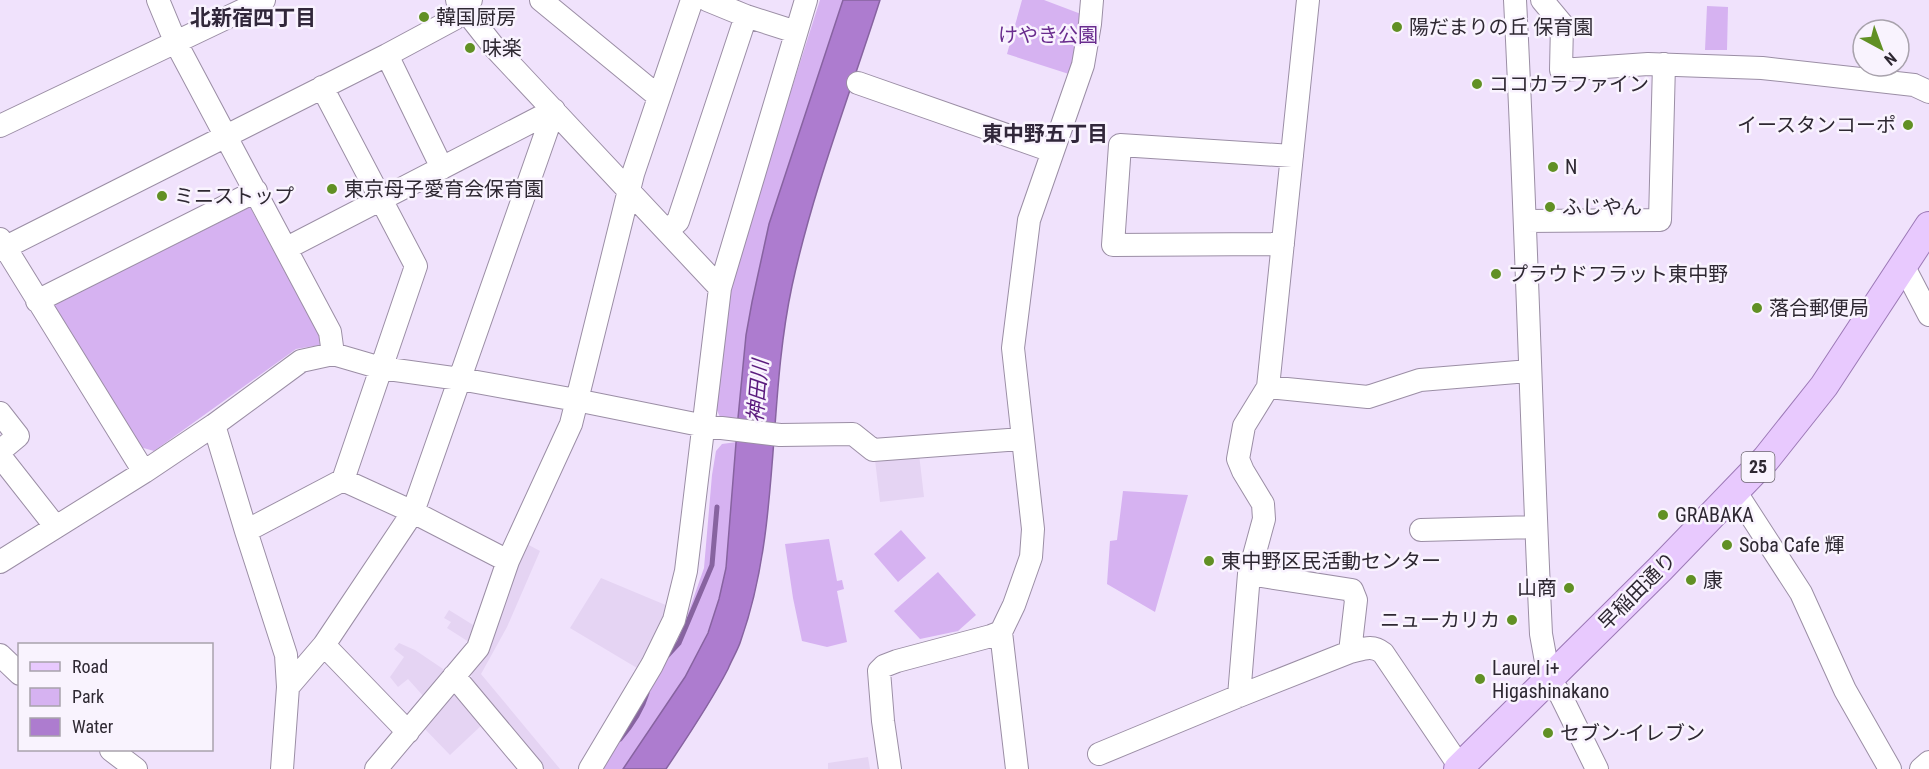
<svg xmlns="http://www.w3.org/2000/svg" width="1929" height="769" font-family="'Roboto Condensed','Noto Sans JP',sans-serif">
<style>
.built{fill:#e5d4f3}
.green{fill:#d6b2f1}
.water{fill:#ad7ccf;stroke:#8763a0;stroke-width:1.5}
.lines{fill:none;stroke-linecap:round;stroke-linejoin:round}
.stream{stroke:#8763a0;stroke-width:5}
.minor-casing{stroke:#9b8ea5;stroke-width:24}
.major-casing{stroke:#9c79b6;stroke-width:30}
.minor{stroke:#fff;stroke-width:22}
.major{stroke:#e8c9fe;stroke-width:28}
.poi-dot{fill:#619024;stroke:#f9f3fe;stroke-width:2}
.labels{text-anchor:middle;stroke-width:5;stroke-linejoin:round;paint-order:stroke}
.shield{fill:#f9f3fe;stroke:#6b656f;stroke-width:1.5}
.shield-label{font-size:18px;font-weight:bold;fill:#2e2832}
.poi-label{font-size:20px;fill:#2e2832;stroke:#f9f3fe;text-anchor:start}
.park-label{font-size:20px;fill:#692c8e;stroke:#f9f3fe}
.street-label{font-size:20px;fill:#2e2832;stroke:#f9f3fe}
.neighbourhood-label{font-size:21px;font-weight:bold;fill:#31273a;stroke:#f9f3fe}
.water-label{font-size:21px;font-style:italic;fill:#5a1a7d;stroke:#f9f3fe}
</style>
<rect width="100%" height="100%" fill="#f0e2fc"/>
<path class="built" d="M919,454L924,497L880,502L875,460Z
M525,543L540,551L507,627L481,674L560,769H544L471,683L472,668Z
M601,578L668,606L637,668L570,628Z
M449,610L478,628L472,644L447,628L451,622L444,618Z
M399,643L415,650L449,673L425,698L408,679L398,687L390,677L404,657L394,649Z
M460,694L484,723L450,755L421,725L442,696Z
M868,757L870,769H828V763Z"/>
<path class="green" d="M820,0H843L769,224L752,302L746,335L738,418L720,417L716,408L723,338L734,269Z
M1022,0H1044L1081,14L1072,75L1007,54Z
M1707,6L1728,7L1727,50H1705Z
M250,207L319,335L320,345L296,349L154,451L140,447L54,305Z
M737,442C732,505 733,573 708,632C688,681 652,725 623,769H596L659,672L685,622L704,568L712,475L716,451L722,444Z
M1123,491L1188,495L1155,612L1107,584L1110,541L1117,540Z
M901,530L926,558L898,582L874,554Z
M829,539L837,581L842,580L844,589L837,591L847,642L827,647L802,641L793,598L785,544Z
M938,572L976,615L958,631L920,639L894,611Z"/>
<path class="water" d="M843,0H880C850,94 813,189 792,286C767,403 781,527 741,640C738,650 732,659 728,669C710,704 688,736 666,769H623L685,677L708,633L719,599L726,568L738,418L746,335L752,302L769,224Z"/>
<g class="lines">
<path class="stream" d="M667,656L679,643L712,565L717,507
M620,739C632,725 642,710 647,693"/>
<g class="minor-casing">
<path id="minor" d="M158,0L175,41L330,332L333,354
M457,0L494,47L720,288
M541,0L659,97
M707,0L746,16L796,32
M1515,0C1526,211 1531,423 1541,634L1549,678L1561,696L1597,769
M1542,0L1562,24L1561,70L1648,64L1762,68L1914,85L1929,92
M387,55L442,168
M858,83L1052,151
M322,87L416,266L343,480
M0,126L264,0
M1525,221L1660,220L1664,64
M667,231L678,221L746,16
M0,239L144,472
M1283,244L1113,245L1120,145L1292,156
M287,248L554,110
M0,250L387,55L454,19L471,0
M1904,267L1929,315
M37,301L256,191
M1268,387L1368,397L1420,380L1530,371
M0,413L18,436L0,451
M0,456L55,526
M1735,491L1801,593L1845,690L1890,769
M1421,530L1536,527
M246,531L286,655L288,687
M508,561L571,424L633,174L692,0
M0,562L144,472L214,425
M1249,574L1352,590L1356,600L1350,652
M1001,632L1017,769
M324,645L408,732
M0,655L20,674
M454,676L532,769
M1239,696L1249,574L1264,519L1263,504L1243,471L1238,459L1244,426L1268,387L1308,0
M111,750L136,769
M1099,754L1239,696L1350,652C1363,649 1372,644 1383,653L1460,767
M282,769L288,687L324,645L413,512L554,110
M376,769L478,648L508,561L413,512L343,480L246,531L214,425L301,361L333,354L381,368L460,379L576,400L705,426L780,435L853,434L873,450L1022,439
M590,769L652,665L674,620L686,571L720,288L806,0
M890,769L883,721L879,671L884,666L897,661L991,636L1001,632L1014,605L1031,557L1033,529L1013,348L1029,220L1083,65L1090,24L1092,0
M1921,769L1929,762"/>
</g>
<g class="major-casing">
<path id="major" d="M1458,769L1660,569L1766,459L1824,386L1929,226"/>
</g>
<use href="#minor" class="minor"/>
<use href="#major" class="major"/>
</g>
<g class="poi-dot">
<circle cx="424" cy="17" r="6"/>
<circle cx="1397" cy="27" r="6"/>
<circle cx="470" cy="48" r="6"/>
<circle cx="1477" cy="84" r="6"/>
<circle cx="1908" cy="125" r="6"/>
<circle cx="1553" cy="167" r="6"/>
<circle cx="332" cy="189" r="6"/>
<circle cx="162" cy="196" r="6"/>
<circle cx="1550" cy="207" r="6"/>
<circle cx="1496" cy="274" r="6"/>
<circle cx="1757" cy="308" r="6"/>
<circle cx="1663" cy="515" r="6"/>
<circle cx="1727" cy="545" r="6"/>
<circle cx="1209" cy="561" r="6"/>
<circle cx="1691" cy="580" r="6"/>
<circle cx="1569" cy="588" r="6"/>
<circle cx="1512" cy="620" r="6"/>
<circle cx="1480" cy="679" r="6"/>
<circle cx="1548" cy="733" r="6"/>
</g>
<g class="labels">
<rect class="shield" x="1741.5" y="452" width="33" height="30" rx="4.5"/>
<g class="shield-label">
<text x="1758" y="473">25</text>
</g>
<g class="poi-label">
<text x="436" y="24">韓国厨房</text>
<text x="1409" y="34">陽だまりの丘 保育園</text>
<text x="482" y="55">味楽</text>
<text x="1489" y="91">ココカラファイン</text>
<text x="1896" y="132" text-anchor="end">イースタンコーポ</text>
<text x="1565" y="174">N</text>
<text x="344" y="196">東京母子愛育会保育園</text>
<text x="174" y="203">ミニストップ</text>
<text x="1562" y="214">ふじやん</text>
<text x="1508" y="281">プラウドフラット東中野</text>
<text x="1769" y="315">落合郵便局</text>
<text x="1675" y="522">GRABAKA</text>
<text x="1739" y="552">Soba Cafe 輝</text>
<text x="1221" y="568">東中野区民活動センター</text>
<text x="1703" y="587">康</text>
<text x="1557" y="595" text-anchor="end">山商</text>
<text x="1500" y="627" text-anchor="end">ニューカリカ</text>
<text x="1492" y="675">Laurel i+<tspan x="1492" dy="23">Higashinakano</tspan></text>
<text x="1560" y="740">セブン-イレブン</text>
</g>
<g class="park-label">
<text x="1048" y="42">けやき公園</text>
</g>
<g class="street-label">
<text transform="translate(1637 591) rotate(-45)" y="7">早稲田通り</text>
</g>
<g class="neighbourhood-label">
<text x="253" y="25">北新宿四丁目</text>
<text x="1045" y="141">東中野五丁目</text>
</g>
<g class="water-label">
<text transform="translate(758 391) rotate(-85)" y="7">神田川</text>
</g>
</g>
<rect x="18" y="643" width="195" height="108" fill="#f9f3fe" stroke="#a8a2ac" stroke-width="1.5"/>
<rect x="30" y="662" width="30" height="9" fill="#e8c9fe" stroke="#a8a2ac" stroke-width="1.5"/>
<text x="72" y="673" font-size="18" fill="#2e2832">Road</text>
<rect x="30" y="688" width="30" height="18" fill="#d6b2f1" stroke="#a8a2ac" stroke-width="1.5"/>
<text x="72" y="703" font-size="18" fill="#2e2832">Park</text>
<rect x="30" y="718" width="30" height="18" fill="#ad7ccf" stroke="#a8a2ac" stroke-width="1.5"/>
<text x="72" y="733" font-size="18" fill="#2e2832">Water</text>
<g transform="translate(1881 48) rotate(139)"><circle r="28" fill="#f9f3fe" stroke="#a8a2ac" stroke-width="1.5"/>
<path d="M0-4.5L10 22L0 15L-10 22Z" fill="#619024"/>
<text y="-9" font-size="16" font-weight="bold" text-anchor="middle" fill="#2e2832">N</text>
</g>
</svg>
